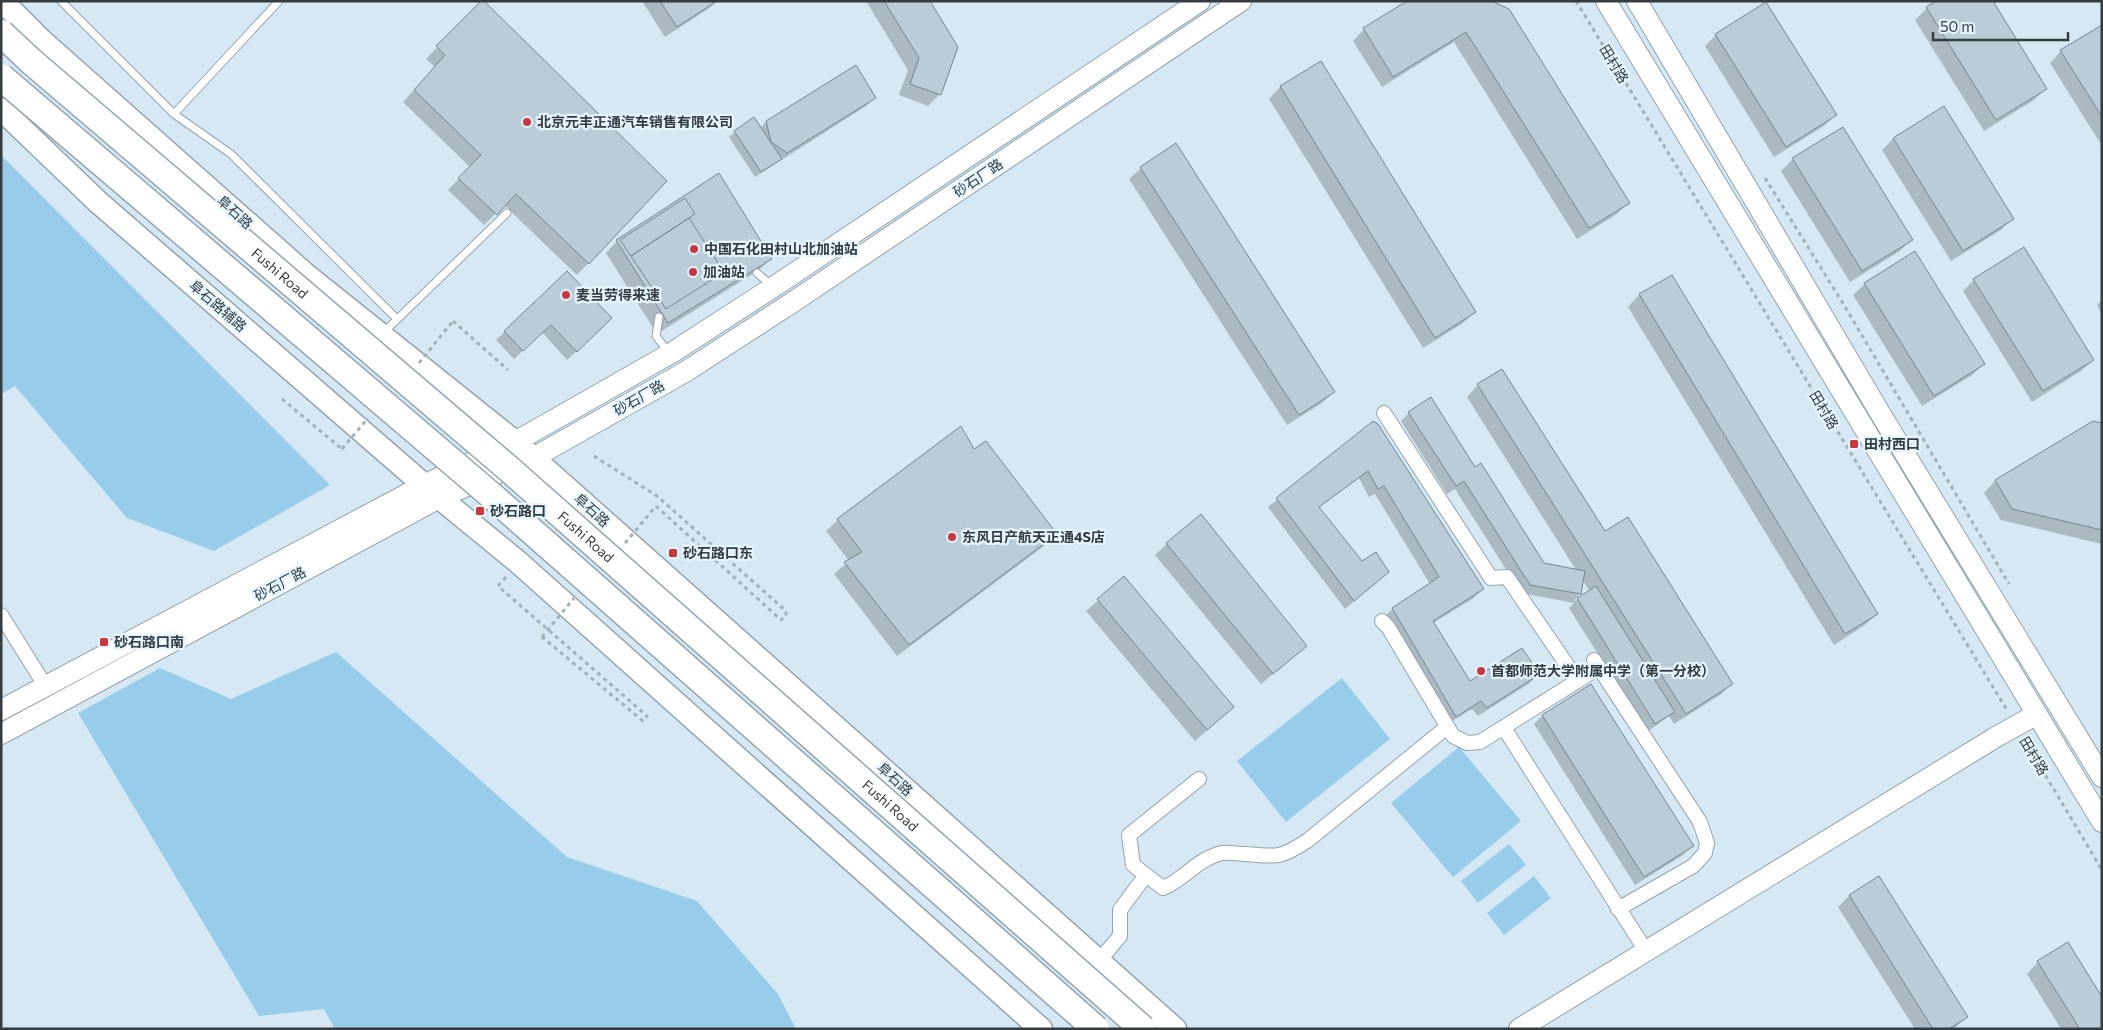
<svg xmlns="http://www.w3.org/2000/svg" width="2103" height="1030" font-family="Commissioner,'Noto Sans SC',sans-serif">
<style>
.green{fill:#97cdea}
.shadow{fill:#0003;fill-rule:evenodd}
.building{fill:#b9ccd7;stroke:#758791}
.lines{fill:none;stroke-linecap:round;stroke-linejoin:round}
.lane-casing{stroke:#92a4af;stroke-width:9}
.street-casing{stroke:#92a4af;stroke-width:16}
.secondary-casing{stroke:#92a4af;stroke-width:22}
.primary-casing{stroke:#92a4af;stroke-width:25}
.path{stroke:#a2b2ba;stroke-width:3;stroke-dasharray:4 4;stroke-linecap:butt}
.lane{stroke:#fff;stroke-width:7}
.street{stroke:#fff;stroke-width:14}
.secondary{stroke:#fff;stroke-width:20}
.primary{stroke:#fff;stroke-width:22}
.highway-bridge-casing{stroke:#92a4af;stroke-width:29;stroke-linecap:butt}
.path-bridge{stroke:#a2b2ba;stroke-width:3;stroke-dasharray:4 4;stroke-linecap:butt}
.highway-bridge{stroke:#fff;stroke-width:26}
.poi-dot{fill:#c83841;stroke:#e5f5fe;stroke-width:2}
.labels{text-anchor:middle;stroke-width:4.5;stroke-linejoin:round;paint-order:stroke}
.street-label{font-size:14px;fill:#343c40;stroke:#e5f5fe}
.poi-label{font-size:14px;font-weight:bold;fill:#343c40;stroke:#e5f5fe;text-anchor:start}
</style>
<rect width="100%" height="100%" fill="#d5e8f3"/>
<path class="green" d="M1,156V155L330,485L214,551L127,518L15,386L1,394Z
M336,652L567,857L697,901L778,994L796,1029H335L324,1009L259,1016L78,713L160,668L231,699Z
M1342,678L1390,739L1286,822L1237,761Z
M1459,747L1521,821L1453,877L1391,803Z
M1509,844L1526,865L1478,903L1461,881Z
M1534,876L1551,898L1504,935L1487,913Z"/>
<path class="shadow" d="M482,1L665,181L577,275L504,205L484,225L448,190L470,167L403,102L435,67L426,59Z
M642,1H717L708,9L665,37Z
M866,1H929L940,94L928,106L899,95L908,70Z
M1489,1L1628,203L1617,214L1577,239L1454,42L1382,87L1353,41L1364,29Z
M1938,1L2046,88L2034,100L1984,131L1915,20L1927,8Z
M2102,26V146L2050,63L2061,51Z
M1716,35L1835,115L1824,126L1774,157L1705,46Z
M1320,62L1475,312L1463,323L1423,348L1269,99L1280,87Z
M874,98L866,106L755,177L729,137L735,132L760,128L766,122Z
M1943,108L2012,219L2001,230L1951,261L1882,150L1893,139Z
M1842,128L1911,239L1900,251L1850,282L1781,171L1793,159Z
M1141,168L1334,391L1322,403L1287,425L1129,179Z
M617,241L770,259L759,270L657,334L606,253Z
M567,273L602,327L567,360L542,332L514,359L496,340Z
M1671,276L1877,614L1865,625L1834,645L1628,307L1639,295Z
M1974,280L2093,360L2081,371L2032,402L1963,291Z
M1865,284L1984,364L1972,375L1922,406L1853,295Z
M2102,300V314L2097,305Z
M1478,385L1732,684L1720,695L1674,724L1669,716L1647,732L1569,608L1574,603L1521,593L1455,489L1447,494L1401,421L1409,413L1475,468L1544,564L1576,570L1467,397ZM1582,580L1590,591L1573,602L1580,593Z
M1373,422L1482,589L1474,598L1433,623L1469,683L1538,674L1530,683L1478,716L1472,709L1447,724L1384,617L1393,609L1430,584L1375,494L1369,497L1359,478L1318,508L1378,581L1345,609L1268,507Z
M2093,422L2102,424V544L2001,520L1984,493L1995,481Z
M974,451L1055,534L1044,546L897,656L834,574L849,561L826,531L838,520Z
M1167,544L1306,646L1261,684L1155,555Z
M1124,578L1233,707L1195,741L1086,611Z
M1542,716L1692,846L1683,855L1635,885L1534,724Z
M1849,896L1966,1017L1954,1029H1915L1838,907Z
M2038,962L2102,1029H2061L2027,974Z"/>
<path class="building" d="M481,1H484L667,181L589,264L516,194L497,215L458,178L481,155L414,90L445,55L436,46Z
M660,1H717L677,27Z
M884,1H930L958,47L941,95L910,84L919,58Z
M1407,1H1492L1509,9L1630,203L1589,228L1466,32L1393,77L1363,28Z
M1936,1H1993L2047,89L1996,120L1926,7Z
M1766,2L1837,115L1786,147L1715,34Z
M2102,25V117L2060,50Z
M1321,61L1476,312L1435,338L1280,86Z
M856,65L876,98L787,153L771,142L766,121Z
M1944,106L2014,219L1963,251L1893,138Z
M754,117L782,159L761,172L734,131Z
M1843,127L1913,240L1862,271L1792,158Z
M1176,143L1335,392L1299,415L1140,167Z
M719,173L772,259L668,323L616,240Z
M685,198L695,214L631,256L620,240Z
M689,218L724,272L666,309L631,256Z
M2024,247L2094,360L2043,391L1973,279Z
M1915,251L1985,364L1934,396L1864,283Z
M567,271L612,318L577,352L551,325L523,351L504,331Z
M1672,275L1878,614L1845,634L1639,294Z
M1502,369L1605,531L1628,517L1733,684L1686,714L1477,384Z
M1431,397L1475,467L1481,463L1544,563L1585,571L1581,594L1530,585L1464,481L1456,486L1408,412Z
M1373,421L1378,424L1484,589L1433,621L1470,681L1522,648L1540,674L1487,708L1481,701L1456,717L1392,608L1439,577L1384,486L1378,489L1368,471L1319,507L1362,561L1376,552L1389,572L1354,601L1276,498Z
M2093,421L2102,423V530L2012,509L1995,480Z
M961,426L974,449L986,441L1057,534L909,645L844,562L862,552L837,519Z
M1201,514L1307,646L1273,674L1166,543Z
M1124,576L1234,707L1207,730L1097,599Z
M1596,586L1675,712L1655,724L1577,598Z
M1591,684L1694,846L1644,877L1542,715Z
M1879,876L1968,1017L1949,1029H1933L1849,895Z
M2068,942L2102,997V1029H2080L2037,961Z"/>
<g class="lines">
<g class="lane-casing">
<path id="lane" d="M61,1L174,114L231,154L397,319
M174,114L279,1
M757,273L771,285
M659,317L656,336L668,352
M383,333L507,213"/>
</g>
<g class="street-casing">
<path id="street" d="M1384,413L1491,578L1507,577L1578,681
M1,615L46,687
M1382,621L1388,627L1453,736L1467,743L1480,742L1598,668
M1594,660L1700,822L1707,843L1705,853L1693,866L1618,909
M1504,728L1646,951
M1199,779L1129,835L1133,865L1163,888C1185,879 1198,858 1222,853C1230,852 1238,854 1246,854C1277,857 1281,858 1307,841L1447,727
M1099,961L1120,936V910L1146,875"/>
</g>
<g class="secondary-casing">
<path id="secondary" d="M1606,1L2102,822
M1637,1L1880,413L2102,777
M1,710L424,485L515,442L673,352L781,282L1200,1
M1,734L441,497L533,458L685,372L793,302L1241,1
M1519,1029L1996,737L2037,714"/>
</g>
<g class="primary-casing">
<path id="primary" d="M2,1L42,41L305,274L515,442L1175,1029
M1,109L98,202L424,485L518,562L1041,1029"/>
</g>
<path class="path" d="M1576,1L2007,710
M1765,178L1844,305L2009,584
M453,321L508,370
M282,399L342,449
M594,456L657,496L786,611V616L781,620L656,506
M506,577L498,586L647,716L643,721L542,637
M2025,741L2102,870"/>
<use href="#lane" class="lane"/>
<use href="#street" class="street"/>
<use href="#secondary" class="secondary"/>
<use href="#primary" class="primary"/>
<g class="highway-bridge-casing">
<g id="highway-bridge">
<path id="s1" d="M1,33L32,62L509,469L1143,1029"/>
<path d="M1,77L492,496L1096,1029"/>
</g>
</g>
<path class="path-bridge" d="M419,363L453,321
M342,449L368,418
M625,541L626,542L656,506
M542,637L574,598"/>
<use href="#highway-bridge" class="highway-bridge"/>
</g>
<g class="poi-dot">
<circle cx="527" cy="122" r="5"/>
<circle cx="694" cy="249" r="5"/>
<circle cx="693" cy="272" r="5"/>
<circle cx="566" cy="295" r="5"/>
<rect x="1849" y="439" width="10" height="10" rx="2.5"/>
<rect x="475" y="506" width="10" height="10" rx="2.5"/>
<circle cx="952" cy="537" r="5"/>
<rect x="668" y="548" width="10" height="10" rx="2.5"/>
<rect x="99" y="637" width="10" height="10" rx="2.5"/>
<circle cx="1481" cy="671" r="5"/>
</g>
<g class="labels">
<g class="street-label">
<text transform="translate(1614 64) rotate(59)" y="5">田村路</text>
<text transform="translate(978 178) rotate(-34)" y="5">砂石厂路</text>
<text transform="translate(235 212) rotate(42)" y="5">阜石路</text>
<text dy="5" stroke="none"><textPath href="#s1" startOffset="368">Fushi Road</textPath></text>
<text transform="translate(218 306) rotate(41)" y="5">阜石路辅路</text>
<text transform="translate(639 398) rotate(-30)" y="5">砂石厂路</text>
<text transform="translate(1824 410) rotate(59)" y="5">田村路</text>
<text transform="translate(592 510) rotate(42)" y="5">阜石路</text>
<text dy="5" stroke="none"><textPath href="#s1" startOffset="772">Fushi Road</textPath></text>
<text transform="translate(280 584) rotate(-28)" y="5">砂石厂路</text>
<text transform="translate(2034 756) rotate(59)" y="5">田村路</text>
<text transform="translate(895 779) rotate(42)" y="5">阜石路</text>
<text dy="5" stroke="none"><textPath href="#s1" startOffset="1178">Fushi Road</textPath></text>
</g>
<g class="poi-label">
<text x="537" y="127">北京元丰正通汽车销售有限公司</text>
<text x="704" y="254">中国石化田村山北加油站</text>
<text x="703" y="277">加油站</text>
<text x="576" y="300">麦当劳得来速</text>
<text x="1864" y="449">田村西口</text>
<text x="490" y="516">砂石路口</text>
<text x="962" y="542">东风日产航天正通4S店</text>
<text x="683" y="558">砂石路口东</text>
<text x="114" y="647">砂石路口南</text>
<text x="1491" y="676">首都师范大学附属中学（第一分校）</text>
</g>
</g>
<rect width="2103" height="1030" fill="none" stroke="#343c40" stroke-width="5"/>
<path d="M1933 32v8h135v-8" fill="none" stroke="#343c40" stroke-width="2.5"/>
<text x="1940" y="32" font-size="15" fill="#343c40" stroke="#e5f5fe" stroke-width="4" paint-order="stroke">50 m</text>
</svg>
